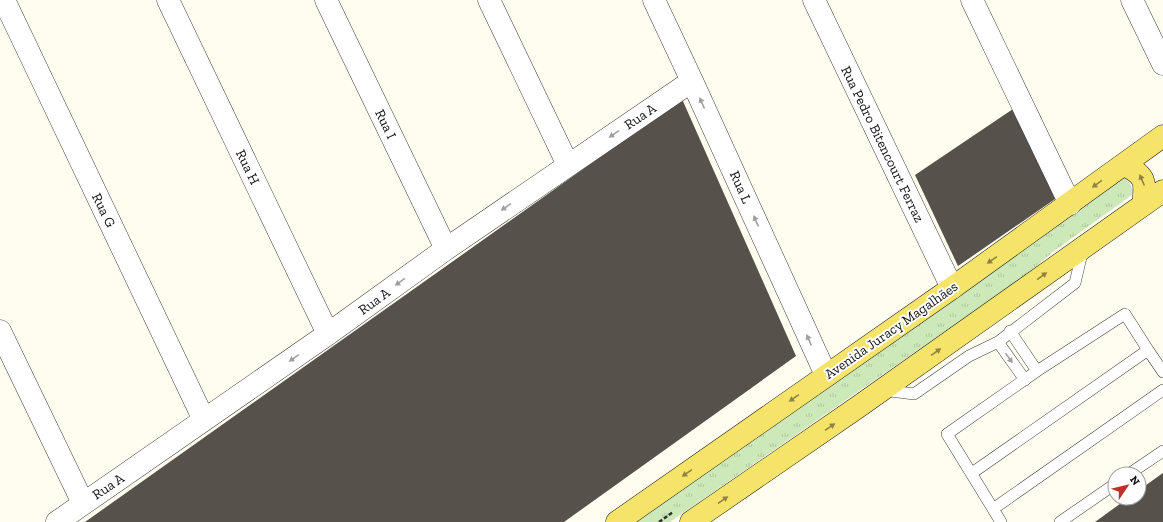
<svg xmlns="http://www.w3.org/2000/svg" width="1163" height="522" font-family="'Zilla Slab',serif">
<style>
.park{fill:url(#park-tufts)}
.building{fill:#57514b}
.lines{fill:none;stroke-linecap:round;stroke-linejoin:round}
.service-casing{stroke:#414141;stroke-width:12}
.minor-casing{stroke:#414141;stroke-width:23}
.primary-casing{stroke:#1f1f1f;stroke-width:23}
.path{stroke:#303030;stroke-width:2.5;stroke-dasharray:4 2;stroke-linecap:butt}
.service{stroke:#fff;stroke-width:11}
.minor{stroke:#fff;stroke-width:22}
.primary{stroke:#f6e369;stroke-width:22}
.oneway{fill:#9f9f9f}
.oneway2{fill:#8e8340}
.labels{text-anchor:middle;stroke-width:4;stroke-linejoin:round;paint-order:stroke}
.street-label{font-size:14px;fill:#0e0e0e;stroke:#fff}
</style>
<defs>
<pattern id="park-tufts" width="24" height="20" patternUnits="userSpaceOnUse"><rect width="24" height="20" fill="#cde9ba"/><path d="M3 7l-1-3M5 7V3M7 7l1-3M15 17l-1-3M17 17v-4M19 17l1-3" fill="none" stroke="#afc79f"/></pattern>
</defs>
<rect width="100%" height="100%" fill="#fffdf0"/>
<path class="park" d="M1118,177L1127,179L1133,190L1132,195L1054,251L1026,275L670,522H624Z"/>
<path class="building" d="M682,99L796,356L564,522H85Z
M1013,109L1058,197L958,266L915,175Z
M1163,473V522H1095L1128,498H1139V490Z"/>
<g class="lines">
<g class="service-casing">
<path id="service" d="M1010,331L1037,371
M998,342L1075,283L1083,249
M883,390L914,394L969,356L998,342L1025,380
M972,473L1148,350L1163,372
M1129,474L1163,451
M993,509L947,434L1037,371L1125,314L1148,350
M1001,522L993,509L1163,390
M1060,522L1115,484"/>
</g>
<g class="minor-casing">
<path id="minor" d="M4,0L204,420
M168,0L328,334
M326,0L446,249
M489,0L568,165
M654,0L692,81L826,375
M814,0L952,288
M972,0L1070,204
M1132,0L1163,64
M0,331L83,503
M57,522L328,334L446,249L692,81"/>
</g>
<g class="primary-casing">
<path id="primary" d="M1124,165C1146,175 1146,182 1143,205
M617,522L952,288L1163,136
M691,522L858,407L1163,191"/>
</g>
<path class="path" d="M659,522L673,512"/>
<use href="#service" class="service"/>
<use href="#minor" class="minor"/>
<use href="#primary" class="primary"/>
</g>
<defs><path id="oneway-solid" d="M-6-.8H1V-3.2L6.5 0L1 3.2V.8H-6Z"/></defs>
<g class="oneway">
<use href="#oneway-solid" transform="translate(702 103) rotate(-114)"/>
<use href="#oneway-solid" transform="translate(614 134) rotate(146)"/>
<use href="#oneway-solid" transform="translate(506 207) rotate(146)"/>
<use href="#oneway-solid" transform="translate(756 221) rotate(-114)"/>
<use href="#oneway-solid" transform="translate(400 282) rotate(144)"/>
<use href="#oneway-solid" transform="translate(809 340) rotate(-114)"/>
<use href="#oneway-solid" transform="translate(294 358) rotate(145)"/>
<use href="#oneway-solid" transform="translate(1009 358) rotate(55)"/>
</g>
<g class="oneway2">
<use href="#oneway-solid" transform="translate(1142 180) rotate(-113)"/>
<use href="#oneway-solid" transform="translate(1097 184) rotate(144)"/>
<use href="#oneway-solid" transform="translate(992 260) rotate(145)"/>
<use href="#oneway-solid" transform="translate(1042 276) rotate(-36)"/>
<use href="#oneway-solid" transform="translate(936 352) rotate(-35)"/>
<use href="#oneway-solid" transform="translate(794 398) rotate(145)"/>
<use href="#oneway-solid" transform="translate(830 427) rotate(-34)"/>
<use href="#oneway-solid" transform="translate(687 473) rotate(145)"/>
<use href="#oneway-solid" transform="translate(723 500) rotate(-34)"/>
</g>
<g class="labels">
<g class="street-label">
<text transform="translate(640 116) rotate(-34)" y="5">Rua A</text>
<text transform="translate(386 124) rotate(64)" y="5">Rua I</text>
<text transform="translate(883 144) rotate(64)" y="5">Rua Pedro Bitencourt Ferraz</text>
<text transform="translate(248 167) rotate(64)" y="5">Rua H</text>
<text transform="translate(741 187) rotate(66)" y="5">Rua L</text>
<text transform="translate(104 210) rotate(64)" y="5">Rua G</text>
<text transform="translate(374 301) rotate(-36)" y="5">Rua A</text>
<text transform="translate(891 330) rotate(-35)" y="5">Avenida Juracy Magalhães</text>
<text transform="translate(108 486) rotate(-34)" y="5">Rua A</text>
</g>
</g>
<g transform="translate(1127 486) rotate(55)"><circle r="19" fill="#ffffff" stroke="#9f9f9f"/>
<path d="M0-3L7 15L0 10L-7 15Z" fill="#bd3128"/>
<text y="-6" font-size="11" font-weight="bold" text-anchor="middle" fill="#0e0e0e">N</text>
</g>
</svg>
